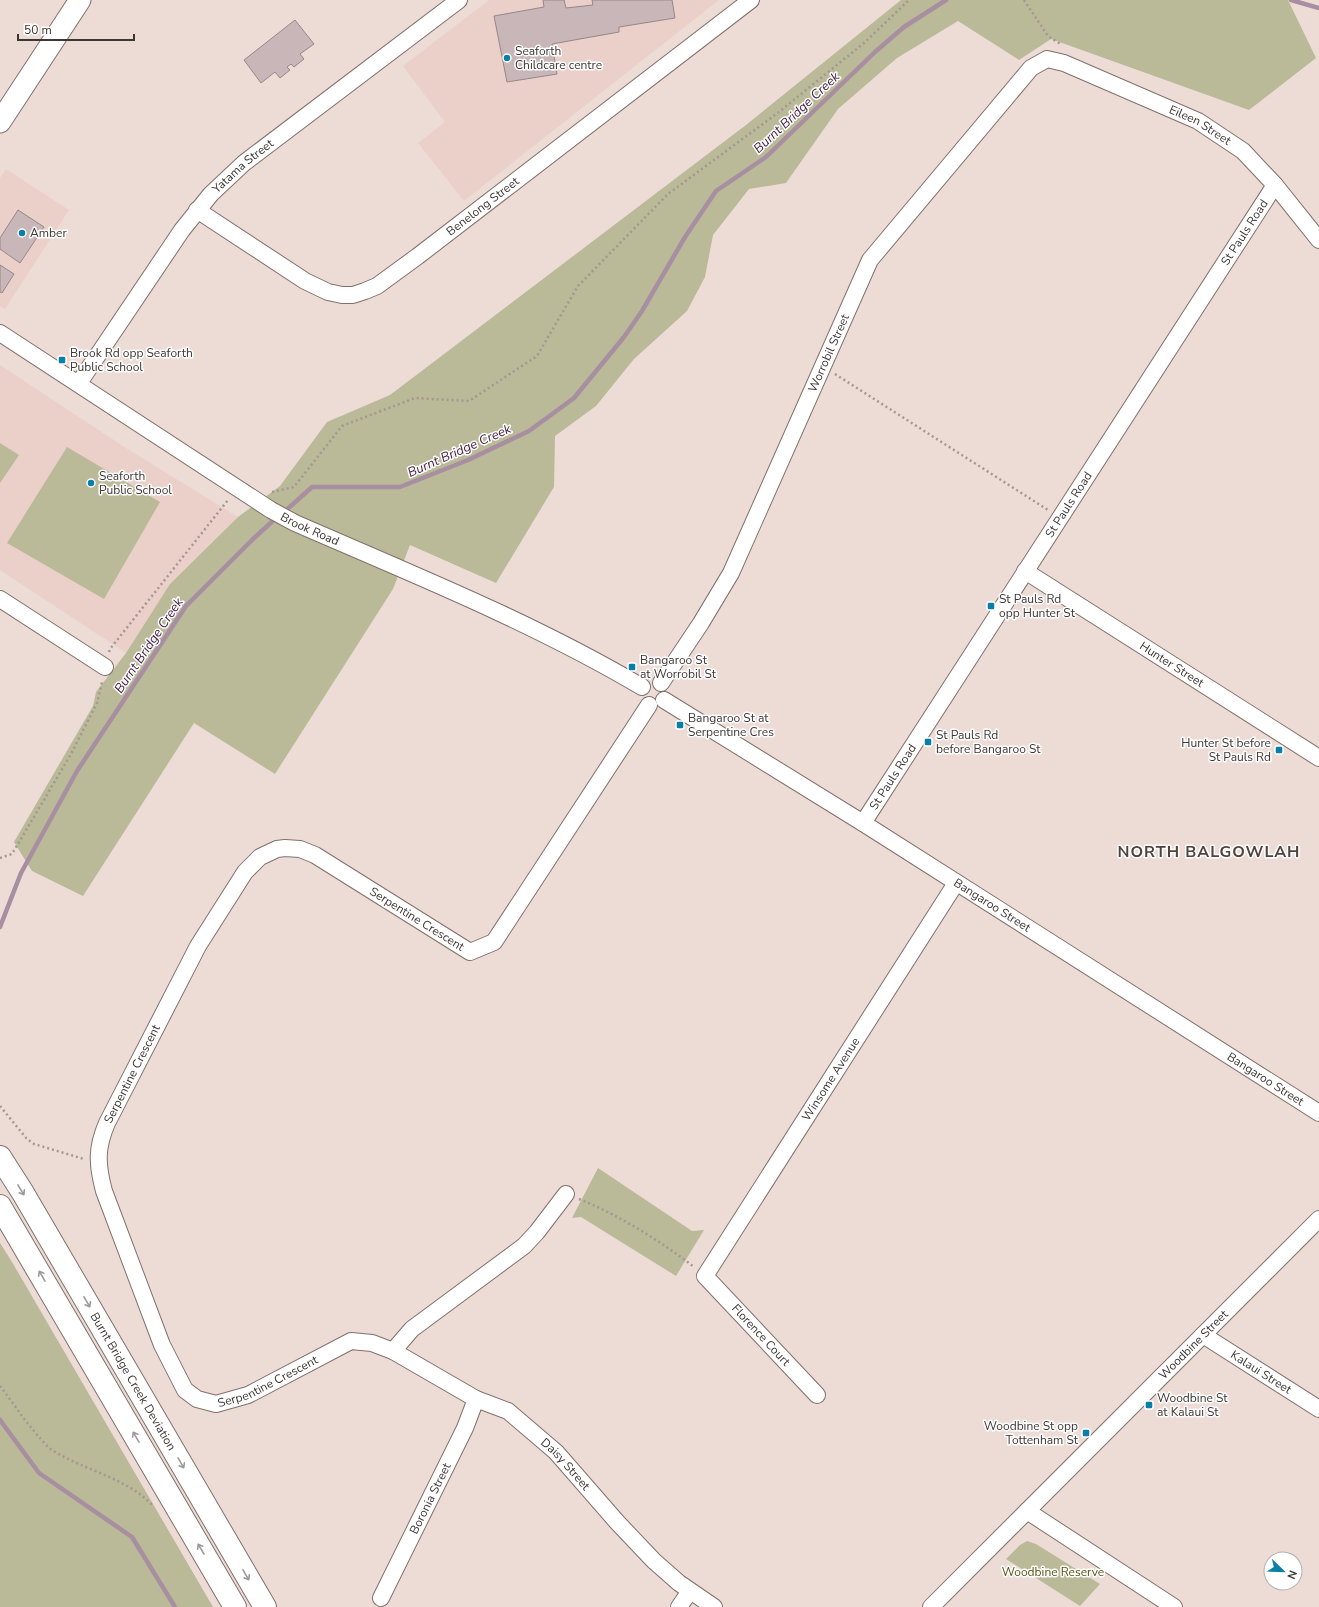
<svg xmlns="http://www.w3.org/2000/svg" width="1319" height="1607" font-family="'Nunito Sans',sans-serif">
<style>
.built{fill:#ead0c8}
.green{fill:#bab998}
.lines{fill:none;stroke-linecap:round;stroke-linejoin:round}
.stream{stroke:#a78fa1;stroke-width:4.5}
.building{fill:#c8b6b9;stroke:#978689}
.minor-casing{stroke:#81716c;stroke-width:18}
.major-casing{stroke:#81716c;stroke-width:23}
.highway-casing{stroke:#81716c;stroke-width:24}
.path{stroke:#a39792;stroke-width:2.5;stroke-dasharray:2 3;stroke-linecap:butt}
.minor{stroke:#fff;stroke-width:16}
.major{stroke:#fff;stroke-width:21}
.highway{stroke:#fff;stroke-width:22}
.oneway{stroke:#9e9a9a}
.poi-dot{fill:#087fa6;stroke:#fff;stroke-width:1.5}
.labels{text-anchor:middle;stroke-width:3;stroke-linejoin:round;paint-order:stroke}
.poi-label{font-size:12px;fill:#3d3634;stroke:#fff;text-anchor:start}
.street-label{font-size:12px;fill:#3d3634;stroke:#fff}
.park-label{font-size:12px;fill:#575416;stroke:#fff}
.water-label{font-size:13px;font-style:italic;fill:#482045;stroke:#fff}
.district-label{font-size:16px;font-weight:bold;letter-spacing:1px;fill:#50423d;stroke:#fff}
</style>
<rect width="100%" height="100%" fill="#eddcd6"/>
<path class="built" d="M489,0H719L464,201L418,143L445,122L403,66Z
M6,169L69,210L5,309L0,306V178Z
M0,365L126,448L238,517L170,584L126,653L0,570Z"/>
<path class="green" d="M901,0H1288L1316,58L1249,110L1051,39L1019,60L958,21L897,58L838,109L786,183L749,189L713,235L705,277L687,311L634,359L596,406L555,436L554,487L496,583L410,545L393,589L275,774L194,723L83,896L32,871L14,842L93,706L96,692L126,653L170,584L238,517L280,486L327,422L390,395L746,125Z
M0,443L19,455L0,483Z
M67,447L160,502L104,599L7,543Z
M598,1168L692,1231L704,1230L676,1276L581,1217L572,1218Z
M0,1243L12,1262L213,1607H0Z
M1027,1541L1036,1544L1100,1584L1080,1606L1006,1559L1020,1545Z"/>
<g class="lines">
<path class="stream" d="M1291,0L1319,8
M283,513L312,487H400L468,460L529,431L574,398L624,337L642,311L685,237L716,191L766,157L875,52L904,27L946,0
M0,927L21,873L77,771L186,606L252,540L277,517
M0,1420L39,1473L132,1537L175,1607"/>
</g>
<path class="building" d="M543,0H564L566,8L593,5L592,0H672L675,18L619,27V32L552,44L557,74L507,82L494,16L544,7Z
M295,20L314,44L300,54L304,59L294,67L291,64L287,67L290,70L280,78L275,72L261,83L244,60Z
M18,210L44,227L20,263L0,249V238Z
M0,265L14,274L2,293L0,292Z"/>
<g class="lines">
<g class="minor-casing">
<g id="minor">
<path id="s1" d="M197,210L305,281L328,292L342,295H353L365,291L377,286L418,256L751,0"/>
<path id="s2" d="M0,333L271,510L295,523C412,574 532,622 642,687"/>
<path id="s3" d="M79,383L182,230L211,194L244,163L459,0"/>
<path id="s4" d="M1025,571L1319,758"/>
<path d="M0,599L105,667"/>
<path id="s5" d="M661,683L701,623L731,573L870,260L1031,68L1047,59L1064,63L1198,121L1243,151L1275,185L1319,240"/>
<path id="s6" d="M664,700L863,823L1319,1113"/>
<path id="s7" d="M649,705L494,942L470,952L315,855L300,849L285,848L277,849L260,857L245,872L198,946L107,1123C96,1148 97,1165 104,1191L162,1345L185,1390L197,1399L216,1404L248,1395L351,1341L372,1343L393,1351L476,1399L508,1411L556,1452L617,1522L654,1561L679,1583L714,1607"/>
<path id="s8" d="M863,823L1275,185"/>
<path id="s9" d="M1203,1335L1319,1409"/>
<path d="M393,1351L412,1329L524,1246L537,1232L566,1194"/>
<path id="s10" d="M817,1395L705,1276L956,883"/>
<path d="M1027,1511L1174,1607"/>
<path id="s11" d="M381,1598L465,1428L476,1399"/>
<path d="M679,1607L690,1591"/>
<path id="s12" d="M931,1607L1319,1219"/>
</g>
</g>
<g class="major-casing">
<path id="major" d="M0,122L80,0"/>
</g>
<g class="highway-casing">
<g id="highway">
<path id="s13" d="M0,1157L23,1193L265,1607"/>
<path d="M0,1206L235,1607"/>
</g>
</g>
<path class="path" d="M1024,0L1048,36L1062,45
M835,374L1048,510
M272,492L294,487L342,426L415,398L469,401L537,356L578,286L668,194L779,112L864,43L909,0
M109,652L110,649L228,500
M0,858L12,854L71,754L97,703L102,682
M0,1106L27,1139L34,1144L84,1159
M579,1199C617,1214 662,1242 694,1267
M0,1386C13,1403 25,1421 39,1437C43,1441 47,1447 52,1450C85,1471 126,1477 153,1506"/>
<use href="#minor" class="minor"/>
<use href="#major" class="major"/>
<use href="#highway" class="highway"/>
</g>
<defs><path id="oneway-shaft" d="M-6 0H5M1.5-3L5.5 0L1.5 3" fill="none" stroke-width="1.6" stroke-linecap="round" stroke-linejoin="round"/></defs>
<g class="oneway">
<use href="#oneway-shaft" transform="translate(21 1190) rotate(58)"/>
<use href="#oneway-shaft" transform="translate(42 1276) rotate(-120)"/>
<use href="#oneway-shaft" transform="translate(87 1302) rotate(60)"/>
<use href="#oneway-shaft" transform="translate(136 1437) rotate(-120)"/>
<use href="#oneway-shaft" transform="translate(181 1463) rotate(60)"/>
<use href="#oneway-shaft" transform="translate(201 1549) rotate(-121)"/>
<use href="#oneway-shaft" transform="translate(246 1575) rotate(60)"/>
</g>
<g class="poi-dot">
<circle cx="507" cy="58" r="4"/>
<circle cx="22" cy="233" r="4"/>
<rect x="58" y="356" width="8" height="8" rx="2"/>
<circle cx="91" cy="483" r="4"/>
<rect x="987" y="602" width="8" height="8" rx="2"/>
<rect x="628" y="663" width="8" height="8" rx="2"/>
<rect x="676" y="721" width="8" height="8" rx="2"/>
<rect x="924" y="738" width="8" height="8" rx="2"/>
<rect x="1275" y="746" width="8" height="8" rx="2"/>
<rect x="1145" y="1401" width="8" height="8" rx="2"/>
<rect x="1082" y="1429" width="8" height="8" rx="2"/>
</g>
<g class="labels">
<g class="poi-label">
<text x="515" y="55">Seaforth<tspan x="515" dy="14">Childcare centre</tspan></text>
<text x="30" y="237">Amber</text>
<text x="70" y="357">Brook Rd opp Seaforth<tspan x="70" dy="14">Public School</tspan></text>
<text x="99" y="480">Seaforth<tspan x="99" dy="14">Public School</tspan></text>
<text x="999" y="603">St Pauls Rd<tspan x="999" dy="14">opp Hunter St</tspan></text>
<text x="640" y="664">Bangaroo St<tspan x="640" dy="14">at Worrobil St</tspan></text>
<text x="688" y="722">Bangaroo St at<tspan x="688" dy="14">Serpentine Cres</tspan></text>
<text x="936" y="739">St Pauls Rd<tspan x="936" dy="14">before Bangaroo St</tspan></text>
<text x="1271" y="747" text-anchor="end">Hunter St before<tspan x="1271" dy="14">St Pauls Rd</tspan></text>
<text x="1157" y="1402">Woodbine St<tspan x="1157" dy="14">at Kalaui St</tspan></text>
<text x="1078" y="1430" text-anchor="end">Woodbine St opp<tspan x="1078" dy="14">Tottenham St</tspan></text>
</g>
<g class="street-label">
<text dy="4" stroke="none"><textPath href="#s5" startOffset="909">Eileen Street</textPath></text>
<text dy="4" stroke="none"><textPath href="#s3" startOffset="273">Yatama Street</textPath></text>
<text dy="4" stroke="none"><textPath href="#s1" startOffset="338">Benelong Street</textPath></text>
<text dy="4" stroke="none"><textPath href="#s8" startOffset="703">St Pauls Road</textPath></text>
<text dy="4" stroke="none"><textPath href="#s5" startOffset="371">Worrobil Street</textPath></text>
<text dy="4" stroke="none"><textPath href="#s8" startOffset="379">St Pauls Road</textPath></text>
<text dy="4" stroke="none"><textPath href="#s2" startOffset="367">Brook Road</textPath></text>
<text dy="4" stroke="none"><textPath href="#s4" startOffset="174">Hunter Street</textPath></text>
<text dy="4" stroke="none"><textPath href="#s8" startOffset="55">St Pauls Road</textPath></text>
<text dy="4" stroke="none"><textPath href="#s6" startOffset="387">Bangaroo Street</textPath></text>
<text transform="translate(417 919) rotate(32)" y="4">Serpentine Crescent</text>
<text transform="translate(132 1074) rotate(-63)" y="4">Serpentine Crescent</text>
<text dy="4" stroke="none"><textPath href="#s10" startOffset="397">Winsome Avenue</textPath></text>
<text dy="4" stroke="none"><textPath href="#s6" startOffset="711">Bangaroo Street</textPath></text>
<text transform="translate(761 1335) rotate(47)" y="4">Florence Court</text>
<text dy="4" stroke="none"><textPath href="#s12" startOffset="371">Woodbine Street</textPath></text>
<text dy="4" stroke="none"><textPath href="#s9" startOffset="69">Kalaui Street</textPath></text>
<text dy="4" stroke="none"><textPath href="#s7" startOffset="1234">Serpentine Crescent</textPath></text>
<text dy="4" stroke="none"><textPath href="#s13" startOffset="261">Burnt Bridge Creek Deviation</textPath></text>
<text dy="4" stroke="none"><textPath href="#s7" startOffset="1579">Daisy Street</textPath></text>
<text dy="4" stroke="none"><textPath href="#s11" startOffset="111">Boronia Street</textPath></text>
</g>
<g class="park-label">
<text x="1053" y="1576">Woodbine Reserve</text>
</g>
<g class="water-label">
<text transform="translate(796 112) rotate(-43)" y="5">Burnt Bridge Creek</text>
<text transform="translate(459 450) rotate(-24)" y="5">Burnt Bridge Creek</text>
<text transform="translate(148 645) rotate(-56)" y="5">Burnt Bridge Creek</text>
</g>
<g class="district-label">
<text x="1209" y="857">NORTH BALGOWLAH</text>
</g>
</g>
<g transform="translate(1283 1571) rotate(113)"><circle r="19" fill="#ffffff" stroke="#b1afae"/>
<path d="M0-3L7 15L0 10L-7 15Z" fill="#087fa6"/>
<text y="-6" font-size="11" font-weight="bold" text-anchor="middle" fill="#3d3634">N</text>
</g>
<path d="M18 34v6h116v-6" fill="none" stroke="#3d3634" stroke-width="2"/>
<text x="24" y="34" font-size="12" fill="#3d3634" stroke="#ffffff" stroke-width="3" paint-order="stroke">50 m</text>
</svg>
